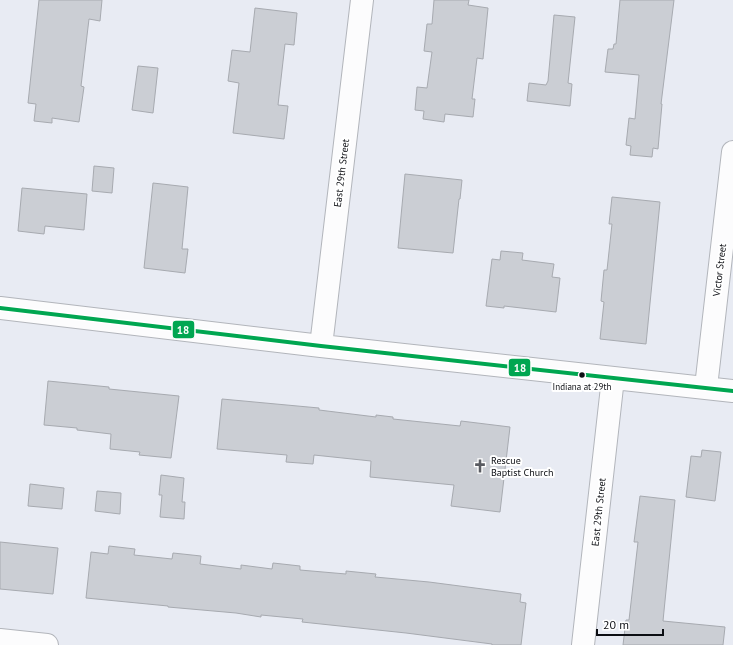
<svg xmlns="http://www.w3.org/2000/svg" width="733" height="645" font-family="'PT Sans',sans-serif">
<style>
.building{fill:#cbced4;stroke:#a7aab0}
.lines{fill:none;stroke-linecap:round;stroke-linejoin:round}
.minor-casing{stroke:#b2b5bb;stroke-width:24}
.minor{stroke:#fcfcfd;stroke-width:22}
.bus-1-casing{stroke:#fff;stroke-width:7}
.bus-1{stroke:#00a651;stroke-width:4}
.bus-dot{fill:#0c0e13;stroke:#fff;stroke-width:1.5}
.labels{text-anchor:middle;stroke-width:4;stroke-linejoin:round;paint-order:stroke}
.bus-label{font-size:9px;fill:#0c0e13;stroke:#fff}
.street-label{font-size:10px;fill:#0c0e13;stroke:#fff}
.poi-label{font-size:10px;fill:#0c0e13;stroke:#fff;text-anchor:start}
.line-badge{stroke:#fff;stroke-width:1.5}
.badge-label{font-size:11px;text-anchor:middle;font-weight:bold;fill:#fff}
</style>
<rect width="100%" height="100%" fill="#e8ebf3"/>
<path class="building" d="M39,0H102L100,21L89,19L81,86L84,87L79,122L52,118V123L34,121L36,104L28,103Z
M434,0H469L468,5L488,8L483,59L477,58L472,99H475L473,117L445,114L444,122L423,119L424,111L415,110L417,87L427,88L432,52L424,51L427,24H432Z
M620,0H674L661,104H662L658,149L653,148L652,157L630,155L631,146L626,145L629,118L635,119L639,75L605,72L608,49H613L614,44H616Z
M255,8L297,13L294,45L285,44L278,105L288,106L284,139L233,133L239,83L228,81L232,50L250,52Z
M554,15L575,17L568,83L572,84L570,106L527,101L529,83L546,85L548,81Z
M138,66L158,68L153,113L132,110Z
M94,166L114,168L112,193L92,191Z
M405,174L462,180L460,199H459L453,253L398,248Z
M153,183L188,187L182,249H188L185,273L144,268Z
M22,188L87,194L84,230L45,226L44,234L18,231Z
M612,197L660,202L646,344L600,339L604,302L601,301L604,270H607L612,224H609Z
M501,251L523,253L522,260L554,264L552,277L560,278L556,312L504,306V308L486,306L492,259L500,260Z
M48,381L109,387V389L179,396L171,458L139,455L140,452L110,449L111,434L77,430V428L44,425Z
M222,399L319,408V410L376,417V415L393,417V419L460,426L461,421L510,427L500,512L451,506L454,485L370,477L371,461L314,455L313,464L286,462L287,455L217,449Z
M702,450L721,452L715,501L686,497L691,456L701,457Z
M161,475L184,478L182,502H185L184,519L160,517L162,495H159Z
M30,484L64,488L62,509L28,506Z
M97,491L121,493L120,514L95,511Z
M640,496L675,500L663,621L725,627L723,645H623L626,620H629L638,542H634Z
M0,542L58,548L53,594L0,589Z
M109,546L135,549L134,555L172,559L173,553L201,556L200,564L241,569V565L272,569L273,563L300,566V570L346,574V571L376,574L375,577L429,582L521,594L520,602L526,603L521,645H492V644L406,633L302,622L303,619L261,615V617L236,613L168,607V606L86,598L91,552L108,554Z"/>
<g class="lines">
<g class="minor-casing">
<path id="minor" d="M0,308L321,346L733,391
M321,346L362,0
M706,387L733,152
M0,640L47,645
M583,645L613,378"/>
</g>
<use href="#minor" class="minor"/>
<g class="bus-1-casing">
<path id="bus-1" d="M0,308L321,346L733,391"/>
</g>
<use href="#bus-1" class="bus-1"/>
</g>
<defs>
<g id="church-bare" transform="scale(1.08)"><path d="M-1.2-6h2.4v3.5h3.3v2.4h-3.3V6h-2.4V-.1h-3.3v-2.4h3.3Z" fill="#595b61" stroke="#fff" stroke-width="2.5" paint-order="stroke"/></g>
</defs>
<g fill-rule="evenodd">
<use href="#church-bare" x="480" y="466"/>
</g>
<circle class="bus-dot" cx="582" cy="375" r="3.5"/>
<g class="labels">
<g class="bus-label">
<text x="582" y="390">Indiana at 29th</text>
</g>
<g class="street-label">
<text transform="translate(341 173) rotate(-83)" y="4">East 29th Street</text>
<text transform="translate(719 270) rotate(-83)" y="4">Victor Street</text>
<text transform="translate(598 512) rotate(-84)" y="4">East 29th Street</text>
</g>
<g class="poi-label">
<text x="491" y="464">Rescue<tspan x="491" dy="12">Baptist Church</tspan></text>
</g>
</g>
<g class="line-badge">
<rect x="172" y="320" width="23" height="19" rx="4" fill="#00a651"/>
<rect x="508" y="358" width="23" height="19" rx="4" fill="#00a651"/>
</g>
<g class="badge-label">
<text x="183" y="334">18</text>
<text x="520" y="372">18</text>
</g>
<path d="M597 629v6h66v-6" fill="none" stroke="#0c0e13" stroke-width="2"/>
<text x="603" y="629" font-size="12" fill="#0c0e13" stroke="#ffffff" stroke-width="3" paint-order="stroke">20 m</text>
</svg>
